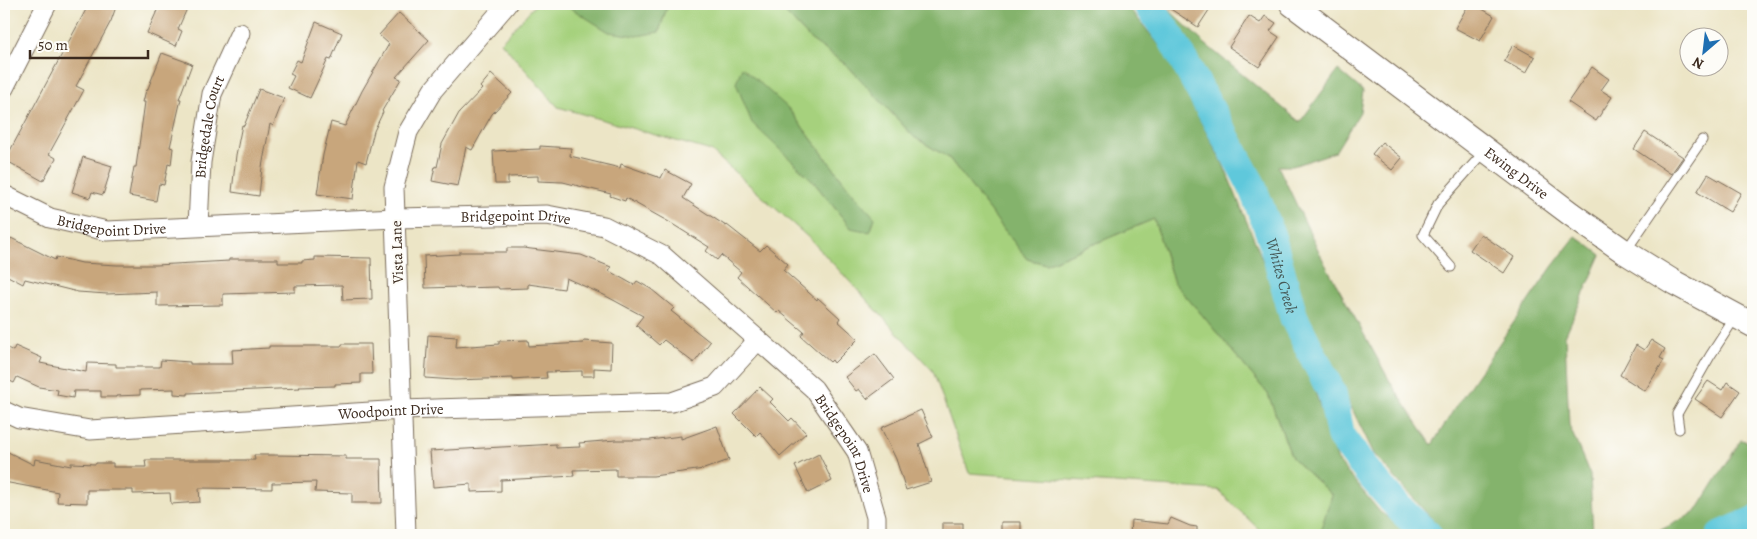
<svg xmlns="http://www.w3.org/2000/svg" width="1757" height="539" font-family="Alegreya,serif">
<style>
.green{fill:#a6d17d;stroke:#707e4e;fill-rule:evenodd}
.forest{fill:#84b36c;stroke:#606e45}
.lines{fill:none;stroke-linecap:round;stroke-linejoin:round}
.river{stroke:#5fc8db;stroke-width:29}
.building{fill:#c8a67c}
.service-casing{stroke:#796b59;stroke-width:11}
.minor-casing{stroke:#796b59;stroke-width:21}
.tertiary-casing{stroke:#796b59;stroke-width:26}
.service{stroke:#fff;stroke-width:9}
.minor{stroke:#fff;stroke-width:19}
.tertiary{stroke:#fff;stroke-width:24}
.labels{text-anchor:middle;stroke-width:4;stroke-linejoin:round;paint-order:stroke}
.street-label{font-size:15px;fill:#3b2a1e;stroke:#fdfcf7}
.water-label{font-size:16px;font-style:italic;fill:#465957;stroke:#fdfcf7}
</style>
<rect width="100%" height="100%" fill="#fdfcf7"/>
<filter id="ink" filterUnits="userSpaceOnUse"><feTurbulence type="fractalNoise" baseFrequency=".02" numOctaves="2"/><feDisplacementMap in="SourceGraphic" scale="10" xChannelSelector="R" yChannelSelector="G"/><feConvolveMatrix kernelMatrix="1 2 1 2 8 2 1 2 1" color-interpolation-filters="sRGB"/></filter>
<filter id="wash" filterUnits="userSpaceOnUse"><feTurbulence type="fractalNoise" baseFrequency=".0096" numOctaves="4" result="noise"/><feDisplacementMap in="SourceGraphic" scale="20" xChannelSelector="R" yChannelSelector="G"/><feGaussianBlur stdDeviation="1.12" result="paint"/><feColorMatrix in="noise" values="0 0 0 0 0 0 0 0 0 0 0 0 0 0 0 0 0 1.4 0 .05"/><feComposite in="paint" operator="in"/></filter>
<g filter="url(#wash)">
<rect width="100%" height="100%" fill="#ece5c6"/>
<path class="green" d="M536,4H564L566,6L659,32L668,4H777L810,39L848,66L914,137L949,158L1027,259L1046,264L1154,219L1174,283L1198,310L1268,394L1292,458L1332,495L1319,535H1265L1218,490L969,473L933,371L810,239L711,151L558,107L501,42ZM788,108L851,191V228L812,180Z"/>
<path class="forest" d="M564,4H668L659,32L637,36L609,32Z
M777,4H1126L1164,51L1223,164L1308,370L1338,461L1380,512L1414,535H1319L1332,495L1292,458L1268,394L1198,310L1174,283L1154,219L1046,264L1027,259L949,158L914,137L848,66L810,39Z
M1156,4H1163L1204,43L1300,122L1338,70L1363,91L1360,112L1335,152L1293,166H1278L1324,262L1392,385L1432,445L1456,406L1552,267L1576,236L1601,255L1565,336L1569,425L1590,475L1593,535H1446L1374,454L1305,312L1250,161L1173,27Z
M742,67L788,108L851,191L875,218L870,232L851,228L812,180L752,123L736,83Z
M1741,440L1753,443V512L1706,535H1651L1696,512Z"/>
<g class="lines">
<g class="river">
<path id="s1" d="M1147,4L1171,37L1251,184L1271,236L1294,318L1332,393L1341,437L1370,475L1401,510L1428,535"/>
<path d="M1721,535L1753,521"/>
</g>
</g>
<g id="blocks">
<path class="building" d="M89,4H117L111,21L76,86L84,90L49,154L56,158L43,181L5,160Z
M160,4H189L178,29L182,31L176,46L147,33Z
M1163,4H1213L1198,27Z
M1469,4H1474L1494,16L1480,41L1455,28Z
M399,13L429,40L396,77L401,79L382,111L383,112L374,131L366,163L358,160L353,199L317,194L323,155L331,122L345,126L362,91L389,44L379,35Z
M1249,16L1260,23L1265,16L1276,23L1270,31L1279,37L1259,67L1229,47Z
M316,22L342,33L331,60L328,59L310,98L288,88L294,76L290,74L297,60L301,62Z
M1513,45L1535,57L1526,73L1504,61Z
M162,53L192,64L179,99H181L170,147L173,148L171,165L168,164L164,185L159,184L156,201L129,196L134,167H136L145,102H143L146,90L147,91Z
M1592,67L1609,79L1601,90L1612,97L1596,121L1568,102Z
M491,74L512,93L492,114L472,150L466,147L458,186L432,181L435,166L437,167L442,144L459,113L482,89L480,87Z
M259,89L284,98L273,126L270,124L262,167L259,196L232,192L236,155L242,125L244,126Z
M1645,132L1683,157L1671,174L1634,149Z
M1382,142L1402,158L1392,170L1372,154Z
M540,146L571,148L570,156L620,168L621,164L661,178L665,170L691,184L683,198L726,226L727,225L760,251L766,245L788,264L783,270L817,300L818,298L840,318L838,321L858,339L834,363L832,360L830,362L801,336L804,332L779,311L777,313L737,277L741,272L721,255L717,260L706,251L709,247L669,222L626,198L625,201L610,196L611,194L563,182L538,181V176L508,177V184H495L493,151L540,149Z
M83,157L112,166L103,195L92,192L90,198L72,192Z
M1708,174L1741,193L1730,212L1697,192Z
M1481,234L1514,257L1504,273L1470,250Z
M11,238L55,260L56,257L82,263L117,265H156L229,261V259H278V263H302V261L315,260V257L371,258L372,299L343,300L342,285L295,286V292L223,294V305L157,306V292L107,294L78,292L25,279L23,284L4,274V253Z
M507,248H523L581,255L611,267L609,271L634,285L637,281L651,289L674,308L671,311L710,342L694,363L664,340L659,345L636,325L643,316L604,295L566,278L564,289L528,284V288L499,289L498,287L460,288V287L425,288L424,256L459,254V252H507Z
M428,335L457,337L456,347L499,344V341L528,340L529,346L583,343L584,341L612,343L611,369L594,368V376H582V371L546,372L547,378L526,379L513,380V378L455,380L425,378Z
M1651,340L1665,349L1660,358L1664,360L1645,391L1620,375L1636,345L1644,350Z
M342,344H371L372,374H361V383L335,384V386L299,387L300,388L188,393V395L174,394V389L140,390V395L116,396V397H101V391H74L73,398L57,395L58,390L39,387L17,377L14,383L4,378V346L13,351L15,346L42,358L40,363L86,372L87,363L116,364V367H160L161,360L190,362V364H233L232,350L269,348V346H342Z
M875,354L894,379L867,399L859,389L856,391L845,377Z
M1708,381L1722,390L1727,382L1740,391L1722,417L1695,399Z
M760,387L773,399L770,402L789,421L792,418L806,433L780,456L760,432L756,436L734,414Z
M921,410L933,437L919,444L931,482L906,490L896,459L881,428Z
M717,426L729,460L704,469L653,476H616V469L573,470L574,476L501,480V491L471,492V484L433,487L430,451L556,444V448L580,447L579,443L616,440H650L681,436V439Z
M4,450L34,465L35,459L71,466V463L96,464V463H113V467H146L145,460H255L254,455H271L346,456V459H381L382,503H352V493L315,492L316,482L272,483V489L199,488L200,502L171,504L170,493L133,494V490H87V503L57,502L58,492L4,482Z
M819,454L832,481L808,493L795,466Z
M1171,518L1190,526L1197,527V535H1130L1131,520L1168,524Z
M1001,522H1021V535H1001Z
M942,523H962V535H942Z"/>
</g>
</g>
<g filter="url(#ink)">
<use href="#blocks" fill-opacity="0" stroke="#796b59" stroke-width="1"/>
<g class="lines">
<g class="service-casing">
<path id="service" d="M1625,252L1702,140
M1451,267L1423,235L1438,204L1486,150
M1679,429L1677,414L1710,356L1736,316"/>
</g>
<g class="minor-casing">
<g id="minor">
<path d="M4,88L47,4"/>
<path id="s2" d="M4,195L50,218L107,231L396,218L547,215L604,226L663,256L814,389L857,452L876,517V535"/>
<path id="s3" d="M198,226L201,162L212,94L240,33"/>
<path id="s4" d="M4,411L19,418L90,430L402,410L672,402L715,387L758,340"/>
<path d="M406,535L394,187L408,132L433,90L507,4"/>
</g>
</g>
<g class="tertiary-casing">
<g id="tertiary">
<path id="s5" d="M1292,4L1571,214L1625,252L1675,283L1753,325"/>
</g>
</g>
<use href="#service" class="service"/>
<use href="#minor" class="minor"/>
<use href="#tertiary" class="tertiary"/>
</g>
</g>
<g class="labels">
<g class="street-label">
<text dy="5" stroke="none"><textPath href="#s3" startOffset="100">Bridgedale Court</textPath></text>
<text dy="5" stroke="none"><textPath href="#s5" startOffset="281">Ewing Drive</textPath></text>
<text dy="5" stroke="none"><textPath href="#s2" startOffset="519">Bridgepoint Drive</textPath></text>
<text dy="5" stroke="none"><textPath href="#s2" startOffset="114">Bridgepoint Drive</textPath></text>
<text transform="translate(397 252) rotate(-92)" y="5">Vista Lane</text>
<text dy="5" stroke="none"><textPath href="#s4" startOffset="390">Woodpoint Drive</textPath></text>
<text dy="5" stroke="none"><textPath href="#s2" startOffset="939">Bridgepoint Drive</textPath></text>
</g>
<g class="water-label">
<text dy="6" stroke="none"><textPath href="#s1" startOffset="305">Whites Creek</textPath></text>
</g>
</g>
<rect width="1757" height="539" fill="none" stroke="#fdfcf7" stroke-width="20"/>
<g transform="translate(1704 52) rotate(208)"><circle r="24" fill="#fdfcf7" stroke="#afa8a0"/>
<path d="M0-4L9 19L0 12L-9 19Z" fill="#1f6fb2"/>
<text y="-8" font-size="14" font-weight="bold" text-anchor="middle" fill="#3b2a1e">N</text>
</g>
<path d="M30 50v8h118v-8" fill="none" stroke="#3b2a1e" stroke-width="2.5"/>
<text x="38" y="50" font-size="15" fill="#3b2a1e" stroke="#fdfcf7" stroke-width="4" paint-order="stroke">50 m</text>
</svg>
